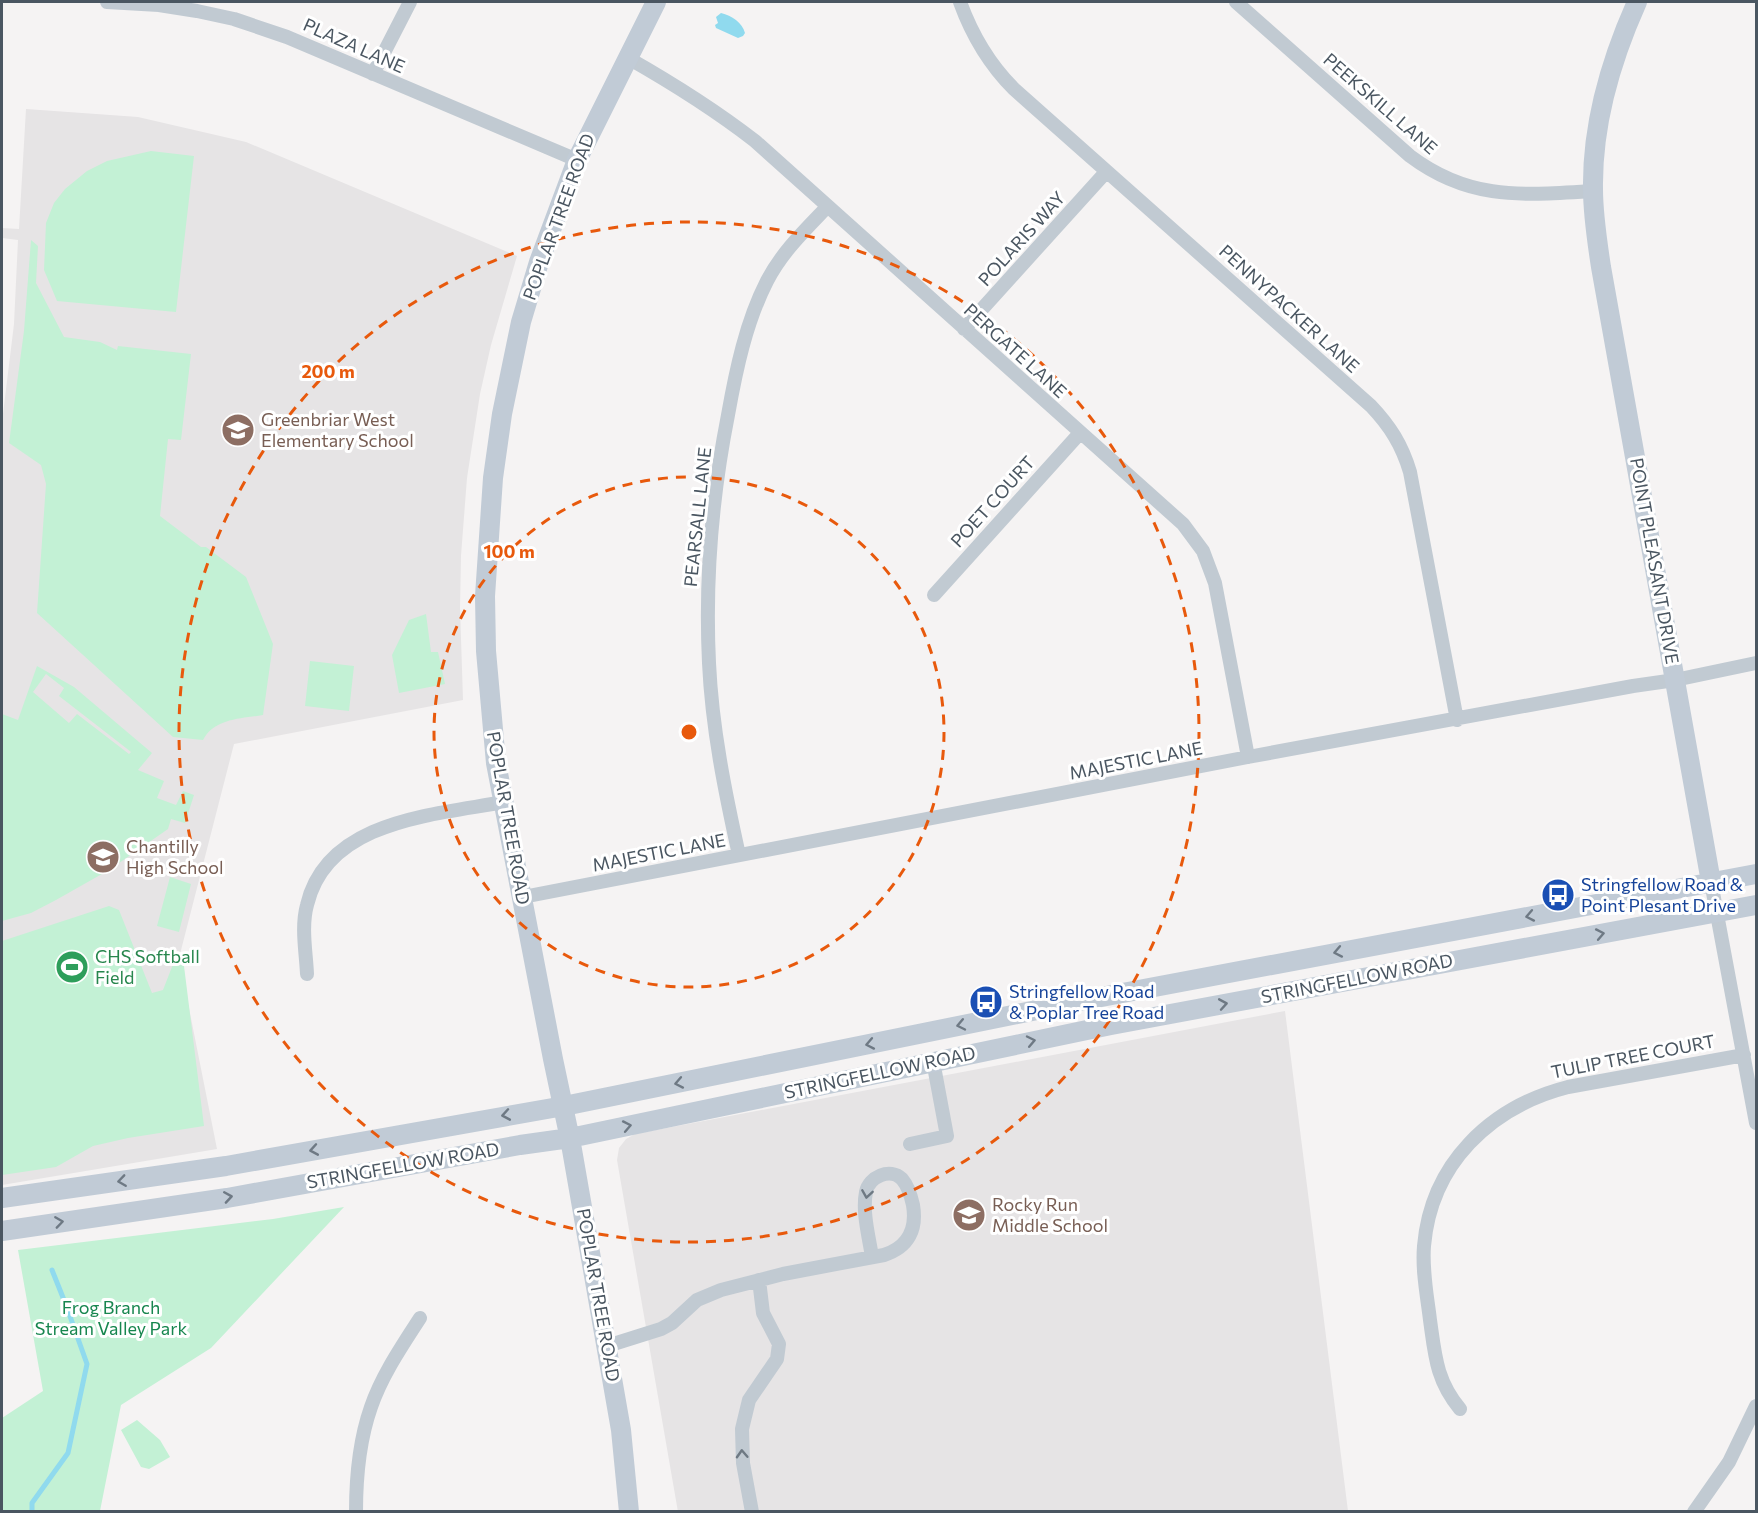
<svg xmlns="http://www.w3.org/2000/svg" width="1758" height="1513" font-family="Commissioner,sans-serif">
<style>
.education{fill:#e6e4e5}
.green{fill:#c3f1d5;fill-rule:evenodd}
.water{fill:#90daee}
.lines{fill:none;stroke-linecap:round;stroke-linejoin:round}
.stream{stroke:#90daee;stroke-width:5}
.street{stroke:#c1cad2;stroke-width:14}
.secondary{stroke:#c1cbd6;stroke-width:20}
.oneway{stroke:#6e7984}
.oneway2{stroke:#6e7983}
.ring{fill:none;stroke:#e8590c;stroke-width:3;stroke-dasharray:10 8}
.labels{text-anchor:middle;stroke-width:6;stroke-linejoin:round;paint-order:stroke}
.street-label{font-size:18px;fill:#4a5661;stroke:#fff}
.education-label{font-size:18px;fill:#785e54;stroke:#fff;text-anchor:start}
.transit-label{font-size:18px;fill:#164399;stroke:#fff;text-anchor:start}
.leisure-label{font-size:18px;fill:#27864d;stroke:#fff;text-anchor:start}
.park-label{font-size:18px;fill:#17864f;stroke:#fff}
.centre{fill:#e8590c;stroke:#fff;stroke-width:3}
.ring-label{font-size:18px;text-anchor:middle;font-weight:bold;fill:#e8590c;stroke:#fff;stroke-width:6;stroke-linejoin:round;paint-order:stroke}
</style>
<rect width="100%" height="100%" fill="#f5f3f3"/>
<path class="education" d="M26,109L138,117L246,142L517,256L491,345L480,394L467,478L461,556L460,608L463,700L234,744L179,958L217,1149L2,1185V422L14,324L18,240L2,238V228L19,229Z
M1285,1011L1348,1511L678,1512L617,1160L619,1148L626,1139L635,1134Z"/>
<path class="green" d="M151,151L194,156L176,312L57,301L44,270L46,223L54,203L65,189L87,171L107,161Z
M31,240L38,246L36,283L64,337L100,342L117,350L118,346L191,354L181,440L168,439L160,516L201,547H206L246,577L273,644L263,715C241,719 215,718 203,740L173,737L37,613L46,484L41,465L9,443L24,331Z
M426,614L431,652H438L445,684L399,693L392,655L409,620Z
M310,661L354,666L349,711L305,706Z
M37,666L74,687L152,753L138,770L164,781L157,798L176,805L183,791L194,795L185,823L171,819L168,829L109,870L56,900L31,913L2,921V714L18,720ZM46,674L64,688L59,696L126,748L131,752L129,754L77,714L69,723L33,692Z
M170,877L191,884L179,932L157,926Z
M109,906L119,910L152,993L163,990L177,954L183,958L204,1126L128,1138L93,1146L56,1167L2,1175V941Z
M344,1207L211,1348L121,1405L100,1511H2V1418L43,1391L18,1250L273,1219Z
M137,1420L160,1440L170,1457L149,1469L141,1467L121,1430Z"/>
<path class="water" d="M721,13C732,16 742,22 745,33L743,36L738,38L716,28L715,25L718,23L716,17Z"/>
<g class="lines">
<path class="stream" d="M32,1512V1503L68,1453L87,1364L66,1305L52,1270"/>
<path class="street" d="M107,2L159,5L197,11L234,19L287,37L577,160
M960,2C972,35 989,64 1014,89L1371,406C1390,426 1402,445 1410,472L1457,720
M1236,2L1410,156C1470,201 1522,195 1593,191
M628,58C672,83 715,110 755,141L1183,524L1203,551L1215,583L1248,757
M373,74L410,2
M964,329L1106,172
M934,595L1080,433
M739,855C725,792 712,728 709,663C705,580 712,496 728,415C736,370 746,322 767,281C782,252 805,230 827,207
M1711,882L1756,1123
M523,897L1248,757L1633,686L1675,680L1756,663
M307,974C306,952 301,927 307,905C327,820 434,815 504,802
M910,1144L947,1136L933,1061
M607,1346L661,1329L672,1323L697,1300L721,1290L783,1274L884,1255C909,1247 917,1229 913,1205C911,1196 908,1186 902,1179C890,1167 869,1177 866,1192C862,1212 869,1237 872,1257
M1460,1409C1436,1380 1435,1355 1430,1320C1427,1295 1422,1271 1424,1246C1431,1164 1490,1107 1568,1087L1744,1055
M356,1512C356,1476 359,1441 371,1407C382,1375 402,1346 420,1318
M752,1512L743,1463L742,1429L749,1400L777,1359L779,1344L763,1313L759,1280
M1694,1512L1729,1462L1756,1406"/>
<path class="secondary" d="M1637,2C1611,60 1592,124 1593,189C1593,215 1597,241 1601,267L1711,882
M2,1198L226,1166L564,1106L1096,998L1756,874
M2,1231L227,1198L520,1145L570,1138L1111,1025L1756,905
M629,1512L621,1430L571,1144L553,1059L496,763L486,651L485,596L493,478L502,414L521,322L539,262L577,160L656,2"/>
</g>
<defs><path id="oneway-chevron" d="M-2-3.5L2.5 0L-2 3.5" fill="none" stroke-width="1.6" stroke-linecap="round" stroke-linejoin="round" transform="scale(1.5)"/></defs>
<g class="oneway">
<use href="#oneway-chevron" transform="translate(1530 916) rotate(169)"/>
<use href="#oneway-chevron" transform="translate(1600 934) rotate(-11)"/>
<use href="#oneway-chevron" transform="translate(1338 952) rotate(169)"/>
<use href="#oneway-chevron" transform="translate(1223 1004) rotate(-10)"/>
<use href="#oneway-chevron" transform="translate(961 1025) rotate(168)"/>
<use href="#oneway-chevron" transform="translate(1031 1041) rotate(-12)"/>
<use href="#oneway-chevron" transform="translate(870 1044) rotate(169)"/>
<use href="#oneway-chevron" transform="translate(679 1083) rotate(169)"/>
<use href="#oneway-chevron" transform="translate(506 1115) rotate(170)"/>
<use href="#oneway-chevron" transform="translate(627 1126) rotate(-11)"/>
<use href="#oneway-chevron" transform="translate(314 1150) rotate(170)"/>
<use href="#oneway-chevron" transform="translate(122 1181) rotate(172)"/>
<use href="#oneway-chevron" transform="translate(228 1197) rotate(-9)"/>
<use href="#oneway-chevron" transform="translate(59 1222) rotate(-8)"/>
</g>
<g class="oneway2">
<use href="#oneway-chevron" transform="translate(867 1194) rotate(99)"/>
<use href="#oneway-chevron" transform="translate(742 1454) rotate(-93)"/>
</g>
<g class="ring">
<circle cx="689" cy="732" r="255"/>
<circle cx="689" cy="732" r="510"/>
</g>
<defs>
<g id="school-disc" transform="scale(1.725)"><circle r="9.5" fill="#8d6e63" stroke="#fff"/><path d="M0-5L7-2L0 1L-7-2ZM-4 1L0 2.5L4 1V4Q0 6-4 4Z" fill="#fff"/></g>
<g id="bus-disc" transform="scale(1.725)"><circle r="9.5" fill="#1a4fb4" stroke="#fff"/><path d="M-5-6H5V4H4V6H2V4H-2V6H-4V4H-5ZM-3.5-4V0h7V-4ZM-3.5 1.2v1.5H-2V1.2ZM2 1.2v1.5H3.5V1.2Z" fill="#fff"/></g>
<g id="stadium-disc" transform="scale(1.725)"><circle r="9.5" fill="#2e9e5b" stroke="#fff"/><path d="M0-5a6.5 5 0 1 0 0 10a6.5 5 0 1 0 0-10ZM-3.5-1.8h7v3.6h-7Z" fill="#fff"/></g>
</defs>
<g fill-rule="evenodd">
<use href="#school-disc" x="238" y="430"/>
<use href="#school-disc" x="103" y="857"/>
<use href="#bus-disc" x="1558" y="895"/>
<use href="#stadium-disc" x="72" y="967"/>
<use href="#bus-disc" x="986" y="1002"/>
<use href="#school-disc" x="969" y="1215"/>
</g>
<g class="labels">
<g class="street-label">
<text transform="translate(354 46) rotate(24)" y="6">PLAZA LANE</text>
<text transform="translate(1380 104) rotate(41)" y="6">PEEKSKILL LANE</text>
<text transform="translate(559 217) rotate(-70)" y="6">POPLAR TREE ROAD</text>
<text transform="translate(1022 239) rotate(-48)" y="6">POLARIS WAY</text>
<text transform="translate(1289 309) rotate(42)" y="6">PENNYPACKER LANE</text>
<text transform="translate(1015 351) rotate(42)" y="6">PERGATE LANE</text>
<text transform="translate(993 502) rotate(-48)" y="6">POET COURT</text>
<text transform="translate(698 517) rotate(-84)" y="6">PEARSALL LANE</text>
<text transform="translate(1654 561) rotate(80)" y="6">POINT PLEASANT DRIVE</text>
<text transform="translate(1136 761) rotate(-11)" y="6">MAJESTIC LANE</text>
<text transform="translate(508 818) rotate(80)" y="6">POPLAR TREE ROAD</text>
<text transform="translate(659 853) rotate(-11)" y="6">MAJESTIC LANE</text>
<text transform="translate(1357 979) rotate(-11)" y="6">STRINGFELLOW ROAD</text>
<text transform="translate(1633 1057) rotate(-11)" y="6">TULIP TREE COURT</text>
<text transform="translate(880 1073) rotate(-12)" y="6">STRINGFELLOW ROAD</text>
<text transform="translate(403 1166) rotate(-10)" y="6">STRINGFELLOW ROAD</text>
<text transform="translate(598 1295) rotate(80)" y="6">POPLAR TREE ROAD</text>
</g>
<g class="education-label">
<text x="261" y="426">Greenbriar West<tspan x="261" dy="21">Elementary School</tspan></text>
<text x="126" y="853">Chantilly<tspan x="126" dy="21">High School</tspan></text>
<text x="992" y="1211">Rocky Run<tspan x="992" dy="21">Middle School</tspan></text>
</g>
<g class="transit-label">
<text x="1581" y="891">Stringfellow Road &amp;<tspan x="1581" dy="21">Point Plesant Drive</tspan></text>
<text x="1009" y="998">Stringfellow Road<tspan x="1009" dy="21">&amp; Poplar Tree Road</tspan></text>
</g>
<g class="leisure-label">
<text x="95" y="963">CHS Softball<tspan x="95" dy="21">Field</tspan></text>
</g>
<g class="park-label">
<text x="111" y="1314">Frog Branch<tspan x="111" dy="21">Stream Valley Park</tspan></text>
</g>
</g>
<circle cx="689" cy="732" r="9" class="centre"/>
<g class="ring-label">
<text x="328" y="378">200 m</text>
<text x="509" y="558">100 m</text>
</g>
<rect width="1758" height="1513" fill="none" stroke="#4a5661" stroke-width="6"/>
</svg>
